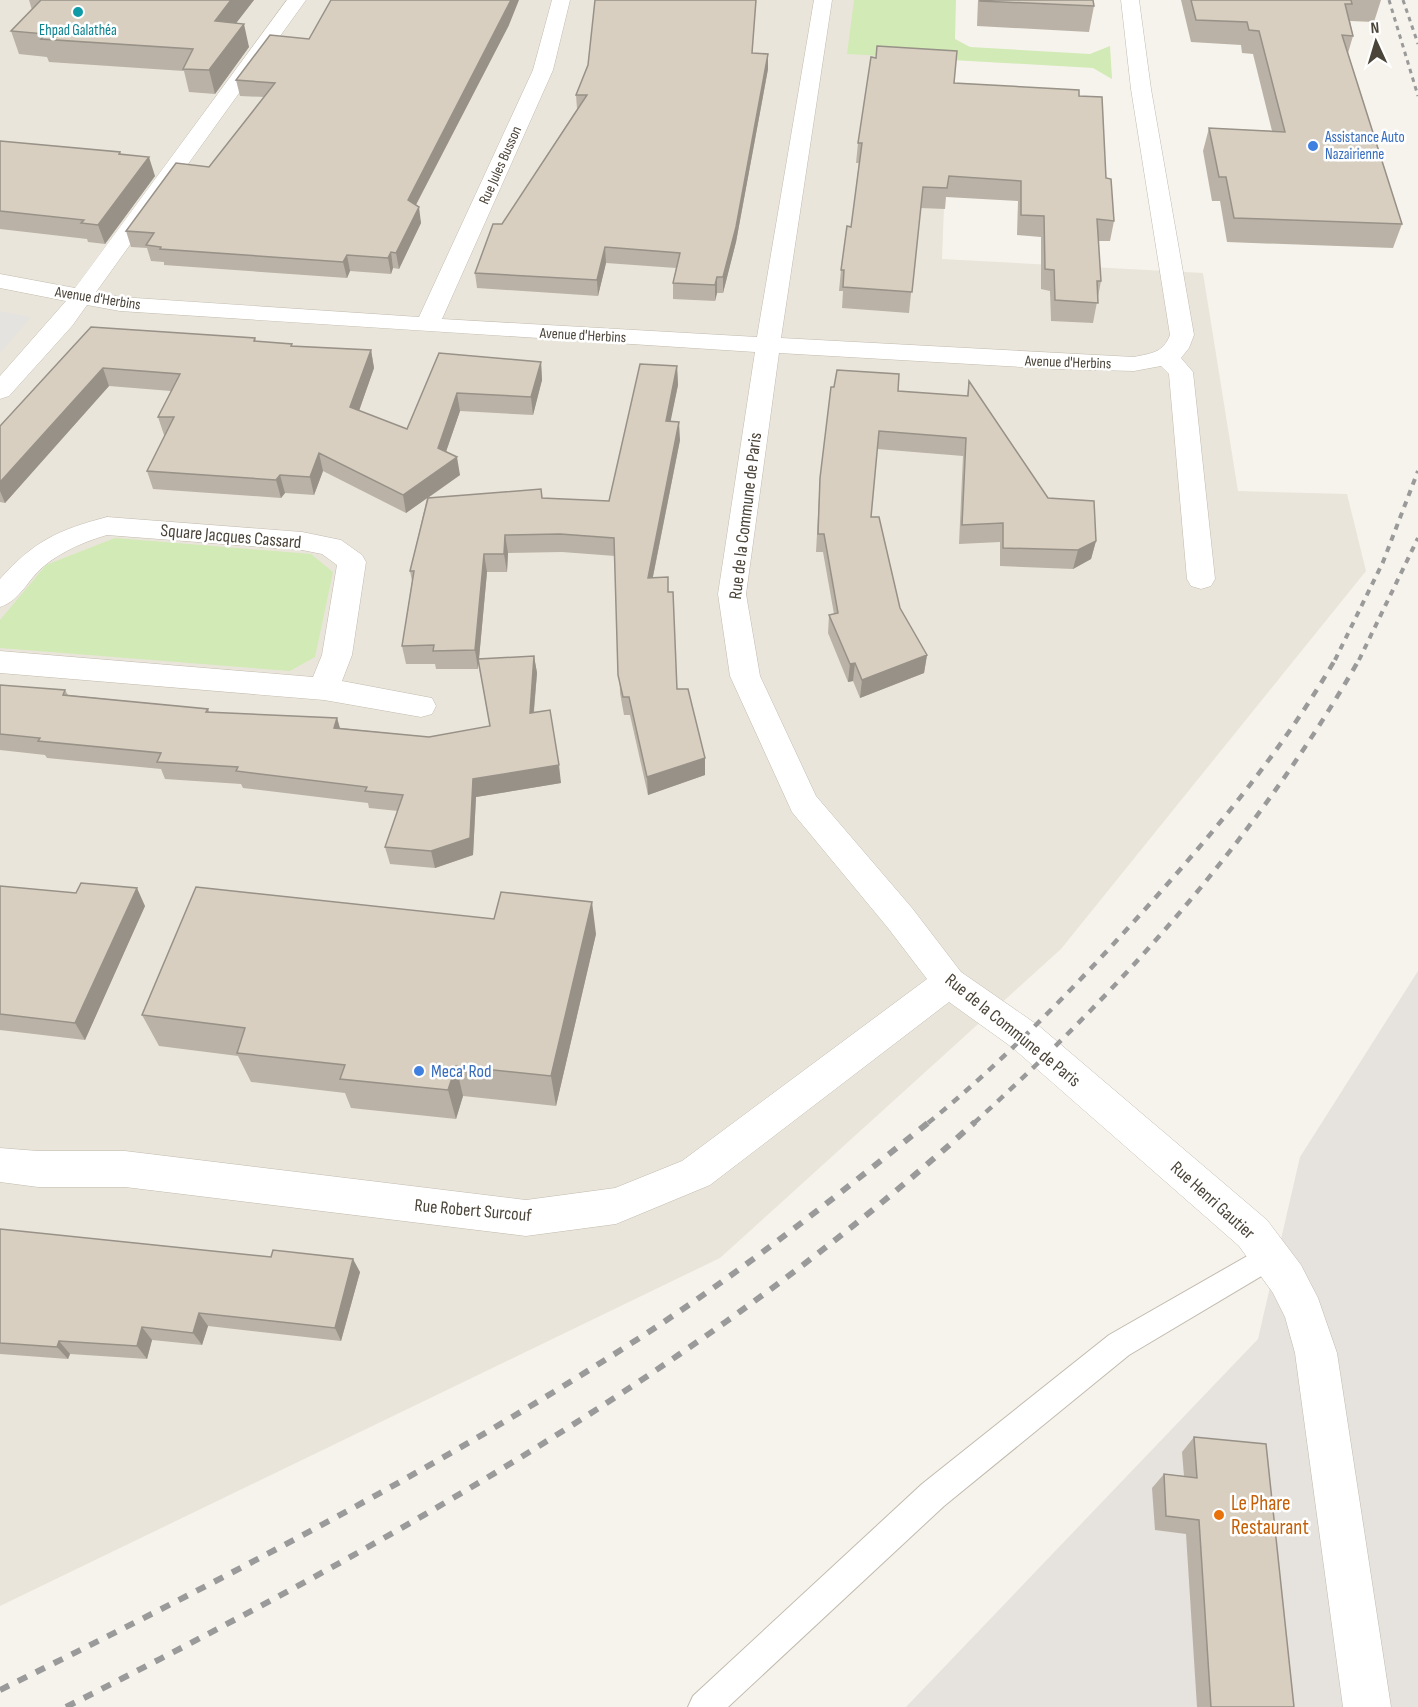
<svg xmlns="http://www.w3.org/2000/svg" width="1418" height="1707" font-family="'Sofia Sans Condensed',sans-serif">
<style>
.residential{fill:#eae5da}
.industrial{fill:#e6e2dd}
.green{fill:#d2eab5}
.parking{fill:#e5e3e0}
.lines{fill:none;stroke-linecap:round;stroke-linejoin:round}
.lane-casing{stroke:#c2bbae;stroke-width:2}
.street-casing{stroke:#c2bbae;stroke-width:1}
.lane{fill:#fff;fill-rule:evenodd}
.street{fill:#fff;fill-rule:evenodd}
.rail-far3{stroke:#9a9a9a;stroke-width:3;stroke-dasharray:4.5 4.5;stroke-linecap:butt}
.rail-far2{stroke:#9a9a9a;stroke-width:4;stroke-dasharray:6 6;stroke-linecap:butt}
.rail-far1{stroke:#9a9a9a;stroke-width:4.5;stroke-dasharray:8 8;stroke-linecap:butt}
.rail{stroke:#9a9a9a;stroke-width:6;stroke-dasharray:10 10;stroke-linecap:butt}
.wall{fill:#bab2a6}
.shaded-wall{fill:#979187}
.building{fill:#d8cfc1;stroke:#979187;stroke-width:1.5}
.culture-dot{fill:#0f9aa8;stroke:#fff;stroke-width:2}
.shop-dot{fill:#3f7fe0;stroke:#fff;stroke-width:2}
.food-dot{fill:#e8710a;stroke:#fff;stroke-width:2}
.labels{text-anchor:middle;stroke-width:5;stroke-linejoin:round;paint-order:stroke}
.far-culture-label{font-size:15px;fill:#0d838f;stroke:#fff}
.far-shop-label{font-size:15px;fill:#366cbe;stroke:#fff;text-anchor:start}
.far-street-label{font-size:15px;fill:#4b4439;stroke:#fff}
.street-label{font-size:18px;fill:#4b4439;stroke:#fff}
.shop-label{font-size:18px;fill:#366cbe;stroke:#fff;text-anchor:start}
.near-food-label{font-size:21px;fill:#c56008;stroke:#fff;text-anchor:start}
</style>
<rect width="100%" height="100%" fill="#f6f3ec"/>
<path class="residential" d="M0,0H952L942,259L1203,273L1238,491L1347,494L1366,571L1061,949L720,1258L0,1606Z"/>
<path class="industrial" d="M1418,971V1707H906L1258,1339L1300,1157Z"/>
<path class="green" d="M854,0H956L955,39L970,47L1090,54L1110,46L1112,79L1093,68L847,54Z
M115,538L311,554L333,572L315,657L290,671L0,648V620L46,565Z"/>
<path class="parking" d="M0,311L31,317L0,353Z"/>
<g class="lines">
<g class="lane-casing">
<path id="lane" d="M1270,1243L1280,1247L1284,1256L1280,1265L1129,1355L944,1506L728,1707H688L693,1696L922,1484L1109,1335Z"/>
</g>
<g class="street-casing">
<path id="street" d="M287,0H306L96,292L120,297L419,317L533,70L552,0H570L553,70L442,319L757,337L814,0H832L781,338L1134,357C1152,353 1163,353 1170,335L1131,89L1121,0H1139L1151,89L1194,335L1189,348L1181,358L1193,372L1215,579L1211,586L1201,589L1191,586L1187,579L1169,374L1161,366L1134,371L1057,369L779,353L746,594L760,676L816,796L912,908L961,972L1039,1026L1267,1220L1301,1265L1318,1298L1337,1353L1391,1707H1343L1295,1353L1285,1317L1273,1293L1239,1246L1013,1048L949,1002L710,1185L616,1224L526,1236L125,1187H38L0,1182V1148L38,1151H125L526,1200L615,1188L682,1161L927,979L888,928L792,812L730,676L718,594L755,352L120,311L87,305L72,326L9,396L0,399V376L66,301L0,288V274L75,288Z
M107,517L302,532L341,540L362,555L366,562L352,655L342,681L432,698L436,706L432,714L421,717L324,700L0,673V651L313,677L322,655L337,565L322,554L302,550L107,535C86,541 62,551 44,566C28,579 20,601 0,607V579C34,541 58,530 107,517Z"/>
</g>
<use href="#lane" class="lane"/>
<use href="#street" class="street"/>
<path class="rail-far3" d="M1389,0L1418,96
M1403,0L1418,44"/>
<path class="rail-far2" d="M1335,660L1383,562L1418,471
M1359,660L1418,538"/>
<path class="rail-far1" d="M928,1123C1002,1063 1074,988 1138,917C1211,836 1281,753 1336,658
M974,1123C1124,987 1259,835 1360,658"/>
<path class="rail" d="M0,1690C220,1581 438,1469 644,1335C744,1270 837,1196 929,1122
M66,1707C389,1544 706,1366 975,1122"/>
</g>
<path class="wall" d="M29,0H254L236,23L249,47L215,94L189,92L184,71L49,62L47,57L19,54L11,31L32,10Z
M595,0H756L752,53L768,69L736,242L723,293H717L715,301L673,299V283L676,268L606,263L598,296L477,288L475,273L502,224L577,109L576,95L588,65Z
M978,0H1093L1094,6L1089,32L977,26Z
M1181,0H1381L1374,22L1350,21L1353,36L1348,53L1402,224L1393,248L1227,242L1220,201H1212L1203,151L1209,128L1272,131L1253,54L1242,53L1241,45L1191,42Z
M509,25L416,205L421,223L399,269L393,268L391,274L350,271L347,278L164,265V262L151,261L147,248L131,247L126,231L209,167L264,97L240,96L236,80L309,39Z
M954,83L1079,96L1106,178L1114,221L1110,241H1098L1101,281L1093,323L1051,321L1050,291L1041,289V237L1017,235L1018,201L946,197L945,209L920,208L909,313L842,308L843,291H839L841,270L851,227L859,163H856L858,143Z
M0,141L120,152L121,154L155,176L105,244L88,242L87,239L0,229Z
M91,327L255,338L256,341L293,346L371,350L374,368L359,411L407,429L439,353L541,362L542,380L533,415L460,411L446,452L460,475L428,498H542L609,501L677,366L678,385L670,421L680,440L653,577L668,592L677,689L705,775L648,795L630,715H624L620,693L615,556L562,552L508,553L507,572H487L479,659L534,656L537,673L534,712L561,783L476,797L473,855L435,868L390,864L385,847L398,811L369,808L368,803L243,788L241,784L165,779L161,769L47,758L45,755L0,750V685L65,690L68,695L208,709L210,713L337,718L340,728L429,737L490,726L478,661V669H436L435,664H406L402,646L412,581L410,571L427,498L406,513L323,471L314,495L285,493L281,498L153,489L147,471L166,435H164L158,417L171,391L109,386L5,503L0,502V426Z
M969,381L1048,498L1096,541L1091,559L1073,569L1000,566V542L959,544L963,456L877,449L871,517L900,608L927,655L924,673L860,698L853,681L848,682L828,633L829,615L834,614L823,552H816L820,478L898,391L967,396Z
M0,886L145,906L85,1040L0,1030Z
M596,934L556,1106L463,1096L456,1119L351,1108L345,1093L251,1082L238,1056L159,1046L142,1015Z
M0,1229L360,1272L341,1341L208,1326L202,1345L152,1340L147,1359L70,1354L68,1359L0,1354Z
M1194,1437L1294,1707H1197L1186,1534L1155,1530L1152,1488L1164,1474L1184,1476L1182,1452Z"/>
<path class="shaded-wall" d="M231,0H254L220,44L215,21Z
M511,0H519L509,25L410,216L408,200Z
M244,24L249,47L215,94L209,70Z
M768,54V69L736,242L723,293V277Z
M149,157L155,176L105,244L98,225Z
M419,207L421,223L399,269L396,253Z
M605,247L606,263L598,296L597,280Z
M391,252L393,268L391,274L388,258Z
M347,255L350,271L347,278L343,262Z
M717,277V293L715,301V285Z
M371,350L374,368L354,425L350,407Z
M541,362L542,380L533,415L531,397Z
M677,366L678,385L667,439L666,421Z
M103,368L109,386L5,503L0,491V482Z
M457,393L460,411L441,466L438,448Z
M679,422L680,440L649,596L648,578Z
M319,453L323,471L314,495L310,477Z
M457,457L460,475L406,513L403,495Z
M280,475L285,493L281,498L276,480Z
M505,535L508,553L507,572L504,554Z
M1096,541L1091,559L1073,569L1078,550Z
M484,554L487,572L478,669L475,650Z
M927,655L924,673L860,698L862,680Z
M534,656L537,673L532,730L530,713Z
M855,663L853,681L848,682L850,664Z
M337,718L342,736L334,728Z
M705,758V775L648,795L647,777Z
M559,765L561,783L476,797L473,855L435,868L431,851L473,779Z
M137,888L145,906L85,1040L75,1023Z
M592,902L596,934L556,1106L551,1076Z
M456,1066L463,1096L456,1119L448,1090Z
M353,1259L360,1272L341,1341L335,1328Z
M199,1313L208,1326L202,1345L193,1333Z
M142,1327L152,1340L147,1359L137,1346Z
M59,1341L70,1354L68,1359L57,1347Z"/>
<path class="building" d="M41,0H231L215,21L244,24L209,70L183,69L193,49L41,39L46,34L11,31Z
M331,0H511L408,200L419,207L396,253L391,252L388,258L347,255L343,262L160,249L161,247L146,245L154,233L126,231L176,163L209,167L275,83L236,80L270,35L309,39Z
M595,0H756L752,53L768,54L736,227L723,277H717L715,285L673,283L680,253L605,247L597,280L475,273L493,224H502L587,95H576L588,65Z
M980,0H1093L1094,6L980,1Z
M1191,0H1351L1352,4H1345L1353,36L1342,35L1402,224L1234,218L1226,177H1219L1209,128L1285,132L1259,31L1249,30L1247,22L1196,20Z
M877,46L957,51L954,83L1079,90V96L1102,97L1106,178L1111,179L1114,221L1097,219L1101,281H1097L1098,303L1055,300L1054,270L1045,269L1044,216L1021,215V181L949,176L947,188L923,187L912,292L843,287L844,270H841L847,226L851,227L862,143H858L871,57L876,58Z
M0,141L120,152L119,154L149,157L98,225L81,223L84,220L0,211Z
M91,327L255,338L254,341L292,344L291,346L371,350L350,407L407,429L439,353L541,362L531,397L457,393L438,448L457,457L403,495L319,453L310,477L280,475L276,480L147,471L174,417H158L180,374L103,368L0,482V426Z
M640,364L677,366L666,421L679,422L648,578L668,577V592H673L677,689H688L705,758L647,777L629,697H623L618,675L614,538L560,534L505,535L504,554H484L475,650L433,651L434,645L402,646L414,571H410L428,498L541,489L542,498L609,501Z
M837,370L899,374L898,391L968,396L969,381L1048,498L1094,501L1096,541L1078,550L1003,548V523L962,525L966,438L879,431L871,517H879L900,608L927,655L862,680L855,663L850,664L829,615L838,613L824,534H818L820,478L831,387H834Z
M534,656L530,713L550,710L559,765L473,779L470,838L431,851L385,847L403,795L365,791L367,787L236,771L238,767L157,762L161,753L38,741L40,738L0,734V685L65,690L63,695L208,709L206,712L337,718L334,728L429,737L490,726L478,659Z
M81,883L137,888L75,1023L0,1014V886L76,893Z
M196,887L494,919L501,892L592,902L551,1076L456,1066L448,1090L340,1079L345,1065L237,1053L245,1028L142,1015Z
M0,1229L271,1257L273,1250L353,1259L335,1328L199,1313L193,1333L142,1327L137,1346L59,1341L57,1347L0,1343Z
M1194,1437L1266,1444L1294,1707H1211L1199,1520L1166,1516L1164,1474L1197,1478Z"/>
<circle class="culture-dot" cx="78" cy="12" r="6"/>
<g class="shop-dot">
<circle cx="1313" cy="146" r="6"/>
<circle cx="419" cy="1071" r="6"/>
</g>
<circle class="food-dot" cx="1219" cy="1515" r="6"/>
<g class="labels">
<g class="far-culture-label">
<text x="78" y="35">Ehpad Galathéa</text>
</g>
<g class="far-shop-label">
<text x="1325" y="142">Assistance Auto<tspan x="1325" dy="17">Nazairienne</tspan></text>
</g>
<g class="far-street-label">
<text transform="translate(500 165) rotate(-66)" y="5">Rue Jules Busson</text>
<text transform="translate(98 298) rotate(9)" y="5">Avenue d'Herbins</text>
<text transform="translate(583 335) rotate(3)" y="5">Avenue d'Herbins</text>
<text transform="translate(1068 362) rotate(2)" y="5">Avenue d'Herbins</text>
</g>
<g class="street-label">
<text transform="translate(745 516) rotate(-83)" y="6">Rue de la Commune de Paris</text>
<text transform="translate(231 536) rotate(5)" y="6">Square Jacques Cassard</text>
<text transform="translate(1013 1030) rotate(39)" y="6">Rue de la Commune de Paris</text>
<text transform="translate(1213 1200) rotate(42)" y="6">Rue Henri Gautier</text>
<text transform="translate(473 1210) rotate(5)" y="6">Rue Robert Surcouf</text>
</g>
<g class="shop-label">
<text x="431" y="1077">Meca' Rod</text>
</g>
<g class="near-food-label">
<text x="1231" y="1510">Le Phare<tspan x="1231" dy="24">Restaurant</tspan></text>
</g>
</g>
<g transform="translate(1376 42) rotate(356)" stroke="#ffffff" stroke-width="4.5" paint-order="stroke">
<path d="M0-4.5L10 22L0 15L-10 22Z" fill="#4b4439"/>
<text y="-9" font-size="16" font-weight="bold" text-anchor="middle" fill="#4b4439">N</text>
</g>
</svg>
